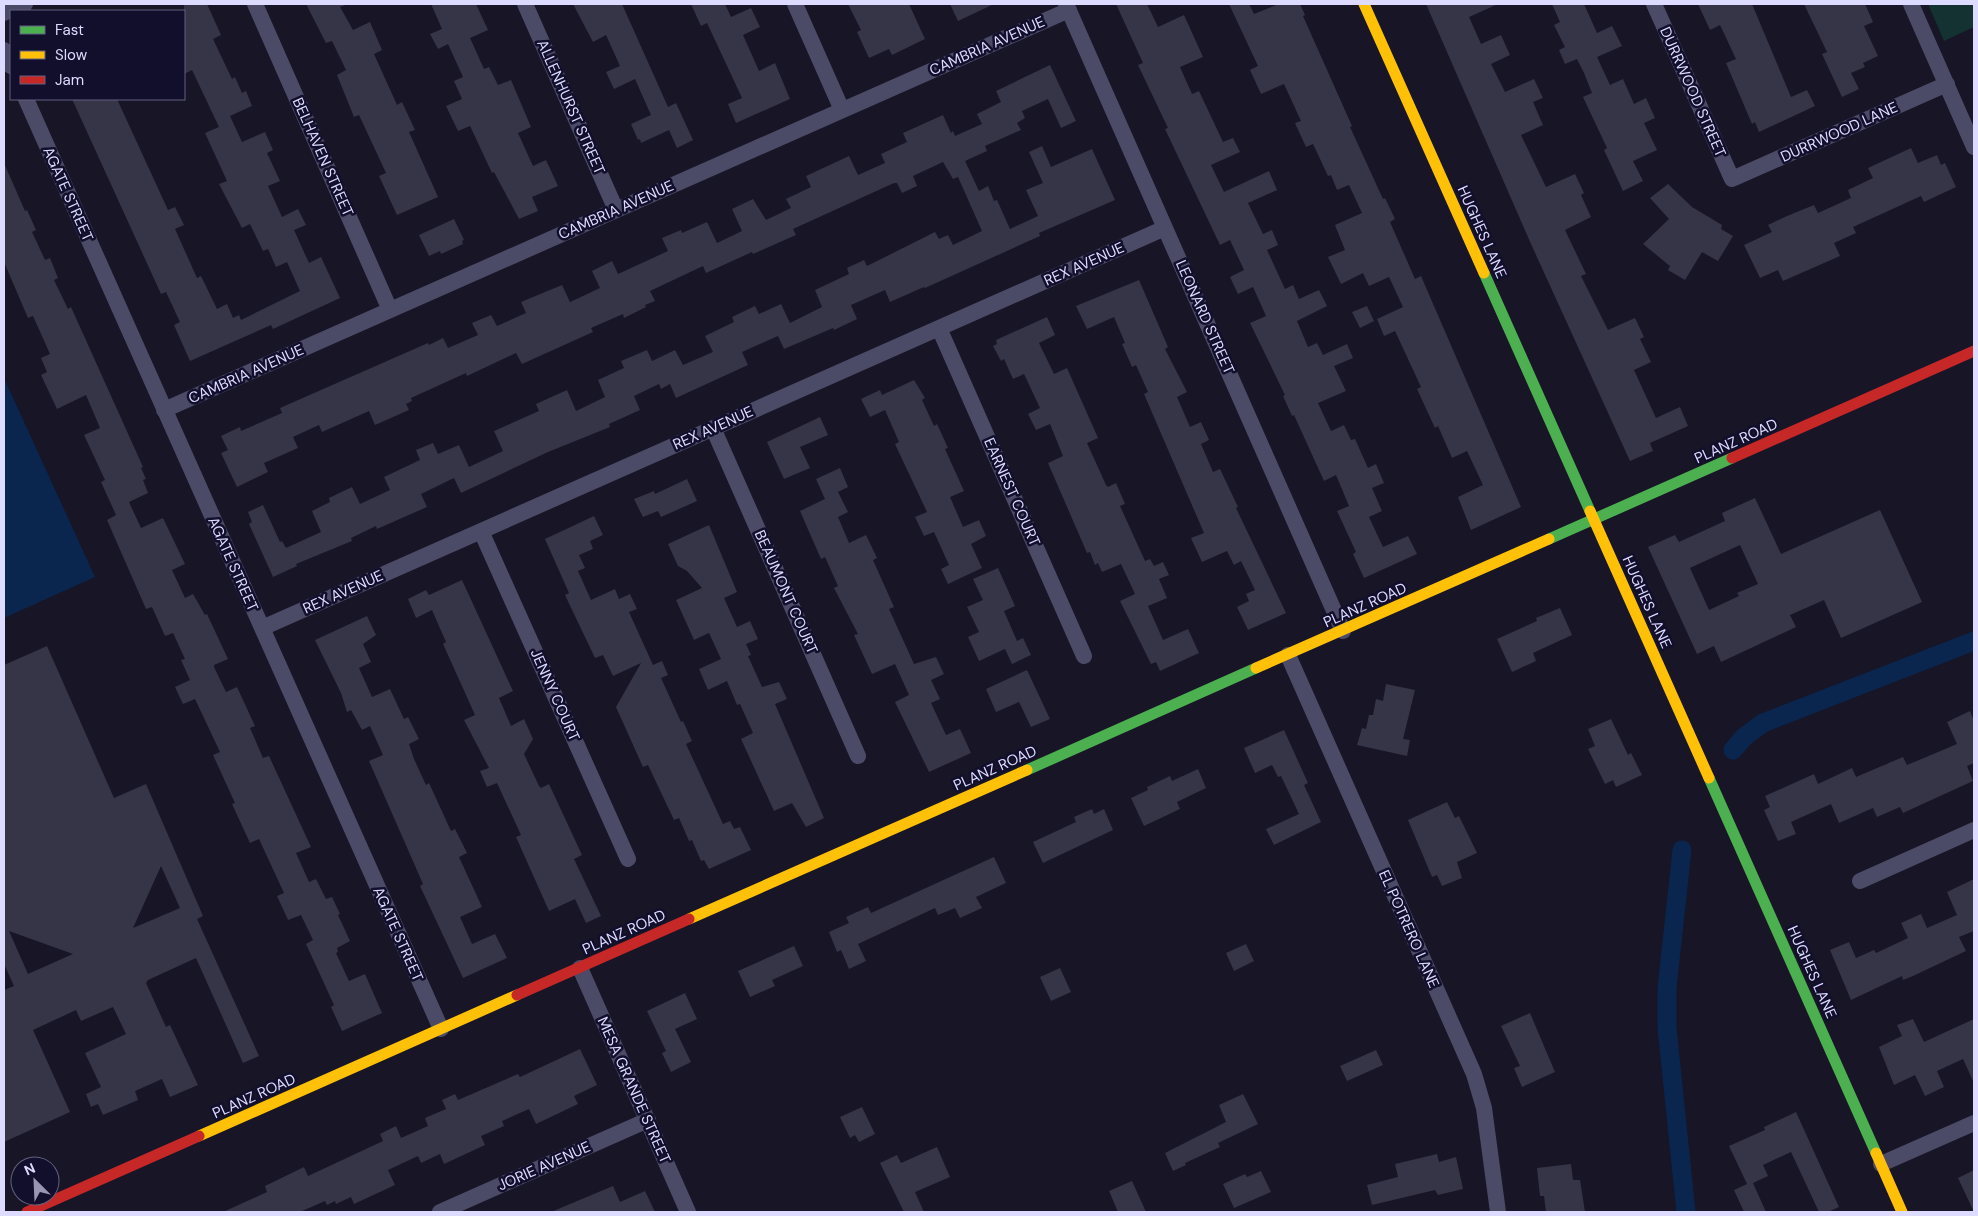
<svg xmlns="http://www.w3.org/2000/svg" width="1978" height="1216" font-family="'DM Sans',sans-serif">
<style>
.green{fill:#133231}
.water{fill:#0a264e}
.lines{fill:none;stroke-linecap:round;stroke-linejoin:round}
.canal{stroke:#0a264e;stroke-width:19}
.building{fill:#363447;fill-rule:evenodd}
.street{stroke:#4b4b67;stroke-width:16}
.fast{stroke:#4caf50;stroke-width:11}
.slow{stroke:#ffc107;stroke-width:11}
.jam{stroke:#c62828;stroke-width:11}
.labels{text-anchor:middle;stroke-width:5;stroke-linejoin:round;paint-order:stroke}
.street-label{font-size:15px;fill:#dddbff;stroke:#120f2c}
</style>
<rect width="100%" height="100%" fill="#171526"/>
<path class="green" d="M1928,4H1974V27L1944,41Z"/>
<path class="water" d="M4,378L95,577L4,618Z"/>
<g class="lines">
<path class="canal" d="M1733,750L1744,737L1763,723L1974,641
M1682,850L1667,988V1028L1686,1212"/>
</g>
<path class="building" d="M184,4H207L221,35L213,39L232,79L235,77L242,93L246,91L252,106L230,116L242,142L265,132L273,150L267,153L280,181L268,186L282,217L298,209L306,225L294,230L309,263L321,257L340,298L273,329L271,325L190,361L174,325L180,322L166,292L161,294L72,99H117L168,210L175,207L184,225L175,229L197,278L201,276L217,309L227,304L233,318L239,315L241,320L300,291L287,262L276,267L268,249L263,251L250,224L242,228L219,184L227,181L205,133L219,127L192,70L184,74Z
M306,4H348L340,7L353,30L370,22L382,50L374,54L397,105L402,102L415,130L409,132L438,197L397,215L379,176L386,173L359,115L354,117L337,75L346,70L332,41L326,43Z
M431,4H476L488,30L470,38L484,69L489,67L498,85L511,80L531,127L518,133L533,166L546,160L558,186L532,197L538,211L519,219L494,172L492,173L471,128L470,126L458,131L446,106L462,99L454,81L463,77L448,44L438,49L430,34L442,29Z
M573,4H622L668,107L676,103L693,140L677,148L669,130L641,143L640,139L638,140L631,124L651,115L635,79L614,89L606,72L620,66L606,35L593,42Z
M691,4H725L731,17L751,8L760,27L743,35L759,71L775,63L790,99L736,123L728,104L742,98L707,23L701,26Z
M848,4H909L925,39L892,55L889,49L869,58L857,32L861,30Z
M950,4H994L958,21Z
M1116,4H1147L1158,27L1184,15L1203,57L1180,67L1192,94L1199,91L1223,142L1233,138L1240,152L1211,165L1224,192L1269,171L1277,190L1248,203L1263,234L1272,230L1278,245L1267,250L1285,289L1293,285L1299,299L1319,290L1327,306L1297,321L1308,347L1317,343L1323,355L1347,344L1353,358L1334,366L1346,391L1318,403L1331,431L1344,425L1351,440L1355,439L1368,468L1376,464L1384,483L1372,488L1382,511L1369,517L1383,547L1408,536L1417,554L1364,578L1353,554L1356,552L1337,511L1349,506L1336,475L1324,481L1294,415L1292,416L1283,396L1285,395L1250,323L1266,316L1253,287L1238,294L1230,277L1244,270L1230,240L1220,245L1165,129L1168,128L1138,65L1143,63Z
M1229,4H1249L1254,14L1279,4H1300L1305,15L1303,16L1352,126L1350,127L1383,199L1385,198L1395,219L1390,222L1415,279L1421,276L1521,507L1471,530L1458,497L1483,485L1467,451L1452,458L1438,426L1435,428L1417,389L1421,387L1395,331L1384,336L1377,319L1403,307L1389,277L1369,286L1363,273L1341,284L1328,257L1345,250L1335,225L1362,213L1349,185L1337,190L1331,175L1328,176L1313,144L1306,147L1295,123L1301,121L1284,84L1261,94L1250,70L1258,66Z
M1426,4H1498L1469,17L1481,44L1501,35L1510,55L1491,64L1505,92L1534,79L1543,98L1533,102L1543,125L1521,135L1546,187L1575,174L1584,193L1581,195L1591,217L1565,230L1586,274L1581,276L1608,330L1635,318L1644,337L1640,339L1651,362L1634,370L1656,418L1680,407L1688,426L1650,443L1653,451L1630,461L1531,244Z
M1552,4H1584L1597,33L1612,26L1622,46L1597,57L1610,85L1623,79L1634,104L1646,98L1655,118L1644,123L1657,150L1633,161L1643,181L1623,191L1604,150L1607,148L1583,97L1592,93L1584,73L1577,59L1565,64L1559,50L1565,47L1554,25L1560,22Z
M1698,4H1752L1791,97L1807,90L1815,106L1759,132L1755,122L1752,124L1726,63L1736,59L1720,25L1710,30Z
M1804,4H1865L1873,22L1864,26L1878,56L1863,63L1865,67L1851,73L1859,89L1842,97L1822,54L1827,52Z
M1050,65L1076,121L1061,128L1048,99L1022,111L1025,118L1017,123L1021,130L985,146L987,151L965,161L979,191L988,186L994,201L997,200L1010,229L1038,216L1026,190L1043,183L1029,152L1042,146L1051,167L1092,149L1115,200L1039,233L1040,236L925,288L924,287L890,302L885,290L851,305L857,319L834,330L833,328L784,349L778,336L742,352L748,365L676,398L670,384L661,389L659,384L634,396L640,410L609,424L610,427L548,452L461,493L454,478L421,494L427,507L377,529L376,526L351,538L352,541L296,564L297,566L273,577L249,524L252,522L248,512L263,505L280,542L282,541L286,548L321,532L312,511L330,502L329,498L352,487L360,504L390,490L384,477L420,460L416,450L433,443L438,454L459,445L469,467L503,451L494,431L539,411L536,404L567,390L576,411L605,397L598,380L624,368L621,361L647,350L652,361L675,350L683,365L713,352L705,336L734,322L732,317L755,306L759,314L781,304L790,323L822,307L815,290L849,274L847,268L864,260L867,266L935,232L939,239L948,235L953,245L982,231L958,177L953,179L943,162L913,176L917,186L902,193L897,183H894L793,229L796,235L753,254L752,252L706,273L703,266L650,291L655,301L645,305L646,307L624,318L623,314L591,328L593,332L522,364L516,353L467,376L466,373L411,398L412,401L406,404L409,410L375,425L369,411L322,432L319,425L293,437L298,448L264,463L268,472L237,487L221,453L228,450L221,436L240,427L241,431L282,413L280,408L428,343L429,345L443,338L448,348L478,335L472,323L491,315L497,326L526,313L521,302L562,285L570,302L600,288L592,271L612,261L618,274L668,251L662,238L681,230L682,233L707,222L717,243L742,231L732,209L753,199L766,220L791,208L786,199L811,187L806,176L849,156L858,175L885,163L881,154L907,142L903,133L943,115L951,133L953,131L955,136L982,124L977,114L1001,102L996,91Z
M1911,148L1918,163L1937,155L1941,165L1945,163L1956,187L1924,202L1921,196L1853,227L1856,233L1834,243L1840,256L1783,281L1778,270L1760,278L1744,245L1772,232L1768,225L1787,216L1814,205L1818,213L1851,198L1848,190L1873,178L1868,168Z
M4,163L25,211L27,210L36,230L32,232L45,260L50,258L58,278L54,280L68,309L71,307L143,467L141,468L146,479L143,480L148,493L129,502L141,528L163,518L185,564L172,570L185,598L193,594L205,615L207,614L228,659L214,665V667L226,692L237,687L255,726L250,728L263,758L269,756L311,847L296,853L309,882L316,879L326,899L332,897L340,914L338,915L350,941L337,948L338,952L336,953L349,981L365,974L382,1013L342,1031L331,1007L334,1005L306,944L313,940L301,915L288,920L277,896L284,893L259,839L250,843L232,804L235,803L213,755L220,752L195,699L183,704L175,687L190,680L181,660L185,659L173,633L165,636L152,607L146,609L107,520L116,515L101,482L105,480L84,435L100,428L86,395L57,409L41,375L47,372L41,358L50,354L33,316L28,318L4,262Z
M1668,184L1692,207L1722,225L1721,229L1733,236L1718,261L1702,252L1685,280L1668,270L1670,266L1643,244L1669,219L1650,198Z
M454,219L464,240L462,241L463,244L441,254L440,251L429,256L419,235Z
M1139,280L1168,347L1165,349L1187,392L1177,397L1190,427L1201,422L1209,440L1201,444L1213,472L1220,469L1238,507L1236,508L1286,613L1248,630L1237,607L1249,601L1246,594L1255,590L1241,561L1234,565L1227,551L1202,562L1191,538L1204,533L1144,394L1148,392L1136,365L1132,367L1122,344L1125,343L1114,317L1087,329L1076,306Z
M1367,306L1374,321L1360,328L1352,312Z
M1047,317L1055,335L1039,343L1054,374L1067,368L1098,438L1087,443L1106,485L1108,487L1116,483L1125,504L1120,506L1145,561L1150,559L1154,566L1163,562L1169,575L1159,579L1167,598L1148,606L1163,640L1188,629L1199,653L1160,671L1156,662L1151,664L1120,601L1135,594L1121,564L1102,572L1098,563L1095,565L1090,552L1087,553L1048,463L1063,456L1050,424L1036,430L1028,414L1040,408L1024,374L1013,379L1004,359L1001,361L993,346L997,344L996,340Z
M914,380L925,398L922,400L934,426L937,424L948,448L945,449L964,491L950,497L963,527L979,520L986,536L971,544L982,568L948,584L941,569L949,565L934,532L924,536L915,517L927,512L895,444L899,442L885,410L870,417L861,399L880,390L882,395Z
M820,417L828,435L800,447L810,468L784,479L767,442Z
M840,468L848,487L838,492L848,512L838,517L849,543L866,535L877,558L873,560L894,607L889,609L914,664L936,657L944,674L931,680L940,699L931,703L946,735L960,729L971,753L929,772L895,702L909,695L895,664L872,674L854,635L858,634L834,588L838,586L825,557L821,559L800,511L825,499L816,479Z
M687,479L697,501L661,517L658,511L643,517L634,499L654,491L655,494Z
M1755,498L1781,554L1880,510L1922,602L1841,638L1824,600L1790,615L1796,627L1721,662L1714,646L1697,654L1648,547L1675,535L1679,542L1725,521L1722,513ZM1740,545L1758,584L1737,593L1739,596L1709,610L1690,568Z
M594,516L603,535L590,541L593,549L579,555L585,568L578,571L591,600L615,589L619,599L630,594L637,609L629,612L653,665L662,661L668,675L661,678L681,722L683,721L692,741L686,744L723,824L730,821L734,829L740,827L751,850L709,869L704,860L701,861L692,840L689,841L679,818L674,820L648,765L643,767L616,707L641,663L613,676L603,655L595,658L565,595L569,593L545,539Z
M709,525L737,592L724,598L737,627L750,621L758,639L746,644L751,655L748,656L762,687L779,682L787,699L775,704L824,818L806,827L792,803L774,811L741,739L753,733L740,704L737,705L727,681L708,690L699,669L721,659L709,633L694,640L676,600L702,588L687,571L678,566L668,544Z
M998,568L1015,606L1004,611L1017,641L1023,638L1031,655L1012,664L1005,649L979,661L968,637L979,632L967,607L983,600L973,579Z
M462,580L513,691L499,698L511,726L524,719L533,739L524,754L539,786L541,788L549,784L582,855L574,859L601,916L586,923L575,899L549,911L516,837L521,835L497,783L487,787L480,771L489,768L464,720L475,715L443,644L446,642L432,610L416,618L408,599L426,590L429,595Z
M1560,608L1572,635L1533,653L1536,661L1512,672L1497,639L1537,621L1536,618Z
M367,616L376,635L363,644L371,662L359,668L372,697L390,689L404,719L408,717L419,739L409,744L414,759L426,785L429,783L451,831L455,829L467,853L459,857L482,907L460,917L472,944L495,934L507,958L463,978L420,886L423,884L369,761L383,755L370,726L362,730L351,710L347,712L341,693L315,640Z
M47,646L114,798L146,784L203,916L197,919L259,1056L243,1063L196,958L148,980L146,983L166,1027L170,1025L198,1085L170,1097L162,1079L135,1091L138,1100L103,1115L98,1104L91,1107L86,1094L101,1087L85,1053L126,1034L113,1007L81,1021L76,1010L33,1030L70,1112L4,1142V990L14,986L4,964V665ZM161,866L180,908L133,928ZM9,931L73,954L28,974Z
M1027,670L1050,719L1031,727L1019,702L996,712L986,689Z
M1386,684L1415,690L1403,739L1410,740L1407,756L1357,745L1362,728L1366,729L1369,715H1373L1376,699L1383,701Z
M1970,711L1974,721V763L1967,766L1973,781L1903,813L1900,807L1877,817L1873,808L1839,823L1831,804L1791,822L1796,834L1778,841L1764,810L1770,807L1765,796L1814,774L1818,784L1852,768L1856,777L1903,757L1907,765L1931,755L1957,744L1947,722Z
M1611,719L1628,755L1631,753L1642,775L1616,787L1613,780L1605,784L1588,749L1595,746L1588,729Z
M1284,730L1308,783L1304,785L1321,822L1274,845L1266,829L1299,814L1281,776L1278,777L1272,765L1255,773L1244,748Z
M1198,769L1206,788L1177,802L1180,809L1144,826L1131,798L1148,790L1147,787L1170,776L1172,781Z
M1447,802L1455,818L1459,816L1477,853L1457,862L1462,878L1442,886L1437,875L1432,877L1408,820Z
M1092,809L1094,814L1104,809L1113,830L1043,863L1033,842L1076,822L1074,817Z
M994,857L1006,883L976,897L982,908L960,918L955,908L938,915L935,908L858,944L866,961L849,969L841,950L837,952L829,932L849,923L846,917L868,907L871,913Z
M1974,879V931L1959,937L1966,951L1913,976L1903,980L1902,976L1851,1000L1830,950L1849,942L1856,958L1874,950L1876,953L1908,938L1901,923L1921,914L1927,928L1957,915L1947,892Z
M1246,944L1254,961L1234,971L1226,953Z
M794,946L803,966L772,980L775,986L750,997L738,971Z
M1060,968L1071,992L1051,1001L1040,977Z
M685,993L697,1019L675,1029L691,1062L671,1072L662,1053L666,1051L647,1011Z
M1530,1013L1555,1072L1522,1087L1514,1068L1520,1066L1501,1026Z
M1913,1019L1924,1042L1974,1019V1083L1963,1059L1937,1071L1944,1087L1925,1096L1915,1075L1894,1085L1879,1047L1902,1036L1897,1025Z
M580,1049L597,1085L574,1096L578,1104L536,1124L529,1109L502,1121L504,1126L481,1136L485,1145L444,1164L440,1154L421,1163L418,1156L388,1170L395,1185L354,1204L351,1197L336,1204L335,1201L327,1205L325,1201L300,1212H223L267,1192L265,1186L304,1167L308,1176L383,1141L380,1134L396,1126L401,1138L428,1126L425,1118L446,1109L442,1100L455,1094L458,1100L518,1074L520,1077Z
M1376,1050L1383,1065L1347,1081L1340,1066Z
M1243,1094L1258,1124L1218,1143L1220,1147L1185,1163L1186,1165L1173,1171L1165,1153L1226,1122L1219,1105Z
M862,1107L875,1134L859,1142L855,1135L850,1138L840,1117Z
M1796,1112L1839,1207L1828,1212H1819L1791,1152L1763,1165L1768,1176L1753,1183L1766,1212H1744L1734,1190L1747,1184L1729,1146L1765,1130L1764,1127Z
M937,1147L950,1177L915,1192L924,1212H904L880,1163L897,1155L901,1163Z
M1437,1154L1439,1162L1456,1157L1463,1189L1438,1195L1435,1190L1372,1205L1367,1185L1398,1177L1395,1164Z
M1571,1164L1573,1180H1580L1585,1212H1546L1544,1196H1540L1537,1168Z
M1974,1170V1212L1958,1178Z
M1261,1171L1271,1192L1234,1208L1223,1184L1245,1174L1247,1177Z
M1132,1181L1146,1212H1118L1109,1191Z
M613,1186L620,1202L645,1191L655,1212H551Z"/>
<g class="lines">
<path class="street" d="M255,4L390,310
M525,4L616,210
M795,4L842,110
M1066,4L1343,631
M1654,4L1732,179L1947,84
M1911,4L1974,147
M4,13L25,4
M4,50L11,66
M26,99L441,1029
M939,328L1084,656
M164,410L1069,10
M713,428L858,756
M481,531L628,859
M262,628L1165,228
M1288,655L1474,1074L1484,1108L1498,1212
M1860,881L1974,830
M580,968L688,1212
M1881,1164L1974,1123
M440,1212L648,1120"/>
<path class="fast" d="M1484,273L1590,511
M1549,539L1732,458
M1027,770L1256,668
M1709,778L1876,1153"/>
<path class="slow" d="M1364,4L1484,273
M1590,511L1709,778
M1256,668L1549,539
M689,919L1027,770
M199,1136L517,995
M1876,1153L1902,1212"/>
<path class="jam" d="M1732,458L1974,351
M517,995L689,919
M27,1212L199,1136"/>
</g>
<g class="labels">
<g class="street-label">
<text transform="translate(987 46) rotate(-24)" y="5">CAMBRIA AVENUE</text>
<text transform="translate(1693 92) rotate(66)" y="5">DURRWOOD STREET</text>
<text transform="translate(571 107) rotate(66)" y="5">ALLENHURST STREET</text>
<text transform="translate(1839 132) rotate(-24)" y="5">DURRWOOD LANE</text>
<text transform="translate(323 157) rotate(66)" y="5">BELHAVEN STREET</text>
<text transform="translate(68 194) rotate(66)" y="5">AGATE STREET</text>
<text transform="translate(616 210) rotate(-24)" y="5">CAMBRIA AVENUE</text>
<text transform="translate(1482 232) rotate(66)" y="5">HUGHES LANE</text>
<text transform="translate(1084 264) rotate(-24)" y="5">REX AVENUE</text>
<text transform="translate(1205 317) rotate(66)" y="5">LEONARD STREET</text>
<text transform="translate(246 374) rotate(-24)" y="5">CAMBRIA AVENUE</text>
<text transform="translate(713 428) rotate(-24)" y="5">REX AVENUE</text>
<text transform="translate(1736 441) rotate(-24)" y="5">PLANZ ROAD</text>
<text transform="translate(1012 492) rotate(66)" y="5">EARNEST COURT</text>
<text transform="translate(233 564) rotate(66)" y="5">AGATE STREET</text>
<text transform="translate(343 592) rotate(-24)" y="5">REX AVENUE</text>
<text transform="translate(786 592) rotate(66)" y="5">BEAUMONT COURT</text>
<text transform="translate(1647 602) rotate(66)" y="5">HUGHES LANE</text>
<text transform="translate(1365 605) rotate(-24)" y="5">PLANZ ROAD</text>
<text transform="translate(555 695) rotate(66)" y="5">JENNY COURT</text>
<text transform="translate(995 768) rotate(-24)" y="5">PLANZ ROAD</text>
<text transform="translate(1409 929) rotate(66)" y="5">EL POTRERO LANE</text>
<text transform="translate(624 932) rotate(-24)" y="5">PLANZ ROAD</text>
<text transform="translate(398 934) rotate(66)" y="5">AGATE STREET</text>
<text transform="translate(1812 972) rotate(66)" y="5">HUGHES LANE</text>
<text transform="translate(634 1090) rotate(66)" y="5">MESA GRANDE STREET</text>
<text transform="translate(254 1096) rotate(-24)" y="5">PLANZ ROAD</text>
<text transform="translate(544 1166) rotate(-24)" y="5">JORIE AVENUE</text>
</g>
</g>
<rect width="1978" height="1216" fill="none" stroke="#dddbff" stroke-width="10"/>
<rect x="10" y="10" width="175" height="90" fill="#120f2c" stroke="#636180"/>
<rect x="20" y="26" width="25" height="8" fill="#4caf50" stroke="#636180"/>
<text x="55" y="35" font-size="15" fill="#dddbff">Fast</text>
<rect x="20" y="51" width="25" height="8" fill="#ffc107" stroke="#636180"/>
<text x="55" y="60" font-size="15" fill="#dddbff">Slow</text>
<rect x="20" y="76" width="25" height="8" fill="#c62828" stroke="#636180"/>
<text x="55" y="85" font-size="15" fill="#dddbff">Jam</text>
<g transform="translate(35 1181) rotate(336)"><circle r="24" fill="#120f2c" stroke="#636180"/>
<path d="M0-4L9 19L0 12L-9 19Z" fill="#9896b3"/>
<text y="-8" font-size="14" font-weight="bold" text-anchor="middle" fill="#dddbff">N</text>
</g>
</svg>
